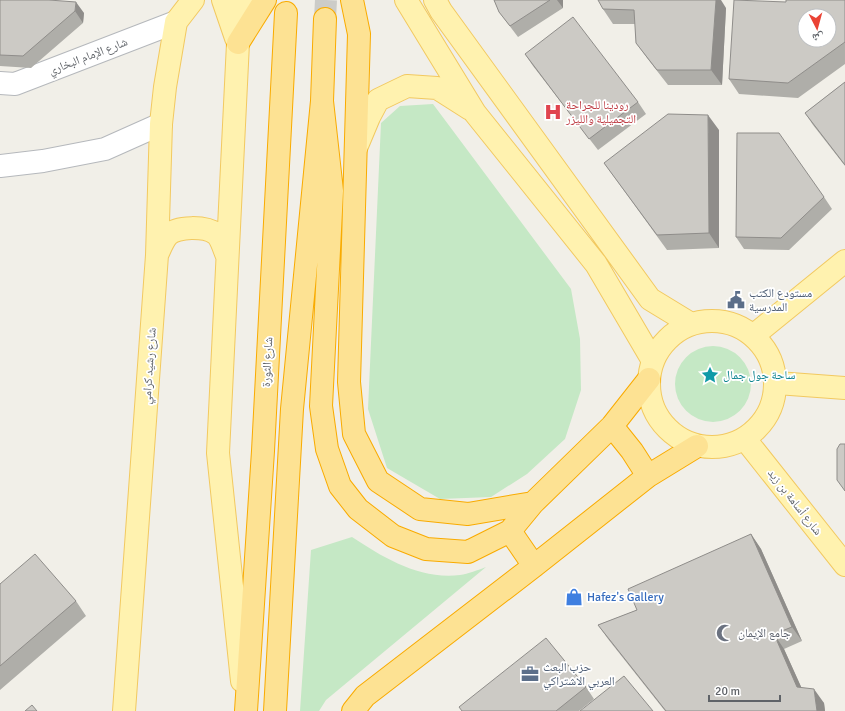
<svg xmlns="http://www.w3.org/2000/svg" width="845" height="711" font-family="Signika,'Noto Naskh Arabic',sans-serif">
<style>
.green{fill:#c5e8c5}
.lines{fill:none;stroke-linecap:round;stroke-linejoin:round}
.highway-tunnel{stroke:#ccccc8;stroke-width:22;stroke-dasharray:22 11;stroke-linecap:butt}
.minor-casing{stroke:#b5b8bc;stroke-width:24}
.major-casing{stroke:#f2c960;stroke-width:24}
.highway-casing{stroke:#f9ab00;stroke-width:24}
.minor{stroke:#fff;stroke-width:22}
.major{stroke:#fff2af;stroke-width:22}
.highway{stroke:#fde293;stroke-width:22}
.wall{fill:#afaea9}
.shaded-wall{fill:#8f8d8a}
.building{fill:#cccac5;stroke:#8f8d8a;fill-rule:evenodd}
.labels{text-anchor:middle;stroke-width:3.5;stroke-linejoin:round;paint-order:stroke}
.street-label{font-size:12px;fill:#5f6368;stroke:#fff}
.health-label{font-size:12px;fill:#be3a42;stroke:#fff;text-anchor:start}
.service-label{font-size:12px;fill:#4e5e75;stroke:#fff;text-anchor:start}
.culture-label{font-size:12px;fill:#0d838f;stroke:#fff;text-anchor:start}
.shop-label{font-size:12px;fill:#366cbe;stroke:#fff;text-anchor:start}
.worship-label{font-size:12px;fill:#5b616d;stroke:#fff;text-anchor:start}
</style>
<rect width="100%" height="100%" fill="#f1efe8"/>
<path class="green" d="M433,104L571,289L580,339L581,390L565,439L527,474L491,497L440,499L387,468L368,409L381,123L400,106Z
M675 384a38 38 0 1 1 76 0a38 38 0 1 1-76 0Z
M352,537C384,558 420,580 460,575C468,574 478,570 486,567L326,700L319,711H300L311,550Z"/>
<g class="lines">
<path class="highway-tunnel" d="M325,19L326,0"/>
<g class="minor-casing">
<path id="minor" d="M0,83L15,84L176,22
M0,166L43,161L105,149L161,124"/>
</g>
<g class="major-casing">
<path id="major" d="M223,0L236,38
M406,0L475,113L596,264L653,361
M435,0L441,11L650,299L691,324
M356,148L369,117L378,100L407,86L437,88L470,109
M157,255C160,249 163,240 168,235C177,226 206,226 216,234C221,238 224,249 227,256
M649 384a63 63 0 1 1 126 0a63 63 0 1 1-126 0Z
M754,335L845,261
M777,383L845,388
M745,439L845,565
M242,681L218,453L238,43L242,0
M124,711L157,255L161,124L165,87L176,22L193,0"/>
</g>
<g class="highway-casing">
<path id="highway" d="M352,0L359,34L349,382L354,434L378,481L420,509L468,514L533,503
M238,43L265,0
M322,101L332,191L321,406L327,449L340,486L358,509L393,536L426,549L468,552L510,531L533,503L612,426L649,379
M612,426L632,451L648,476
M510,531L534,566
M246,711L263,451L286,13
M275,711L292,409L322,101L325,19
M353,711L365,696L534,566L648,476L697,446"/>
</g>
<use href="#minor" class="minor"/>
<use href="#major" class="major"/>
<use href="#highway" class="highway"/>
</g>
<path class="wall" d="M0,0H49L84,13L83,23L31,68L0,66Z
M494,0H563V8L518,37L499,12Z
M845,0V64L798,98L739,94L729,79L786,2Z
M726,8L722,85H668L647,58L636,43L635,24H613L603,9Z
M525,54L638,102L646,114L598,150L533,66Z
M845,82V166L813,125L805,113Z
M719,130V248L667,250L604,163Z
M824,197L832,209L789,250L744,249L736,237Z
M751,534L761,549L802,641L784,649L801,687L824,703L825,711H665L608,639L598,625L637,610Z
M0,584L76,601L86,616L0,690Z
M586,687L594,699L579,711H462Z"/>
<path class="shaded-wall" d="M557,0H563V8Z
M716,0H721L726,8L722,85L711,70Z
M76,2L84,13L83,23L75,11Z
M708,115L719,130V248L709,233Z
M751,534L761,549L802,641L792,627Z
M774,634L784,649L808,702L797,687Z
M814,689L824,703L825,711H817Z"/>
<path class="building" d="M0,0H49L76,2L75,11L23,56L0,55Z
M494,0H550L510,26L499,12Z
M598,0H716L711,70H657L636,43L634,10L603,9Z
M734,0L786,2V0H845V42L788,83L729,79ZM805,16H829V40H805Z
M573,17L638,102L589,139L525,54Z
M845,82V165L805,113Z
M668,114L708,115L709,233L657,235L604,163Z
M737,133H779L824,197L781,238L736,237Z
M840,444H845V491L837,480V449Z
M751,534L792,627L774,634L797,687L814,689L817,711H666L598,625L637,610L628,589Z
M35,554L76,601L0,666V584Z
M546,638L586,687L556,711H462L459,707Z
M624,676L653,711H580Z
M32,705L37,711H25Z"/>
<defs>
<g id="hospital-bare" transform="scale(1.38)"><path d="M-5-5h3v3.5h4V-5h3V5h-3V1.5h-4V5h-3Z" fill="#e0444e" stroke="#fff" stroke-width="2.5" paint-order="stroke"/></g>
<g id="civic-bare" transform="scale(1.38)"><path d="M-.6-6.5H3V-4.5H.6V-3L4-1V1h2V6H-6V1h2V-1L-.6-3ZM-1.2 2.5V6h2.4V2.5Z" fill="#5c6f8a" stroke="#fff" stroke-width="2.5" paint-order="stroke"/></g>
<g id="sight-bare" transform="scale(1.38)"><path d="M0-6L1.8-2.2L6-1.7L2.9 1.2L3.7 5.4L0 3.3L-3.7 5.4L-2.9 1.2L-6-1.7L-1.8-2.2Z" fill="#0f9aa8" stroke="#fff" stroke-width="2.5" paint-order="stroke"/></g>
<g id="shop-bare" transform="scale(1.38)"><path d="M-5-2.5h2.3a2.7 3.5 0 0 1 5.4 0H5L5.5 6h-11ZM-1.5-2.5h3a1.5 2.3 0 0 0-3 0Z" fill="#3f7fe0" stroke="#fff" stroke-width="2.5" paint-order="stroke"/></g>
<g id="mosque-bare" transform="scale(1.38)"><path d="M3.5-4.9A6 6 0 1 0 3.5 4.9A5 5 0 1 1 3.5-4.9Z" fill="#6b7280" stroke="#fff" stroke-width="2.5" paint-order="stroke"/></g>
<g id="office-bare" transform="scale(1.38)"><path d="M-6-3h4V-5.5h4V-3h4V5H-6ZM-1-4.5V-3h2v-1.5ZM-6 0V1H6V0Z" fill="#5c6f8a" stroke="#fff" stroke-width="2.5" paint-order="stroke"/></g>
</defs>
<g fill-rule="evenodd">
<use href="#hospital-bare" x="553" y="112"/>
<use href="#civic-bare" x="736" y="300"/>
<use href="#sight-bare" x="710" y="375"/>
<use href="#shop-bare" x="574" y="597"/>
<use href="#mosque-bare" x="725" y="633"/>
<use href="#office-bare" x="530" y="674"/>
</g>
<g class="labels">
<g class="street-label">
<text transform="translate(88 56) rotate(-21)" y="4">شارع الإمام البخاري</text>
<text transform="translate(267 362) rotate(-87)" y="4">شارع الثورة</text>
<text transform="translate(149 366) rotate(-86)" y="4">شارع رشيد كرامي</text>
<text transform="translate(795 502) rotate(52)" y="4">شارع أسامة بن زيد</text>
</g>
<g class="health-label">
<text x="566" y="109">رودينا للجراحة<tspan x="566" dy="14">التجميلية والليزر</tspan></text>
</g>
<g class="service-label">
<text x="749" y="297">مستودع الكتب<tspan x="749" dy="14">المدرسية</tspan></text>
<text x="543" y="671">حزب البعث<tspan x="543" dy="14">العربي الاشتراكي</tspan></text>
</g>
<g class="culture-label">
<text x="723" y="379">ساحة جول جمال</text>
</g>
<g class="shop-label">
<text x="587" y="601">Hafez's Gallery</text>
</g>
<g class="worship-label">
<text x="738" y="637">جامع الإيمان</text>
</g>
</g>
<g transform="translate(817 28) rotate(174)"><circle r="19" fill="#ffffff" stroke="#bfc1c3"/>
<path d="M0-3L7 15L0 10L-7 15Z" fill="#ea4335"/>
<text y="-6" font-size="11" font-weight="bold" text-anchor="middle" fill="#5f6368">ش</text>
</g>
<path d="M709 695v6h71v-6" fill="none" stroke="#5f6368" stroke-width="2"/>
<text x="715" y="695" font-size="12" fill="#5f6368" stroke="#ffffff" stroke-width="3" paint-order="stroke">20 m</text>
</svg>
